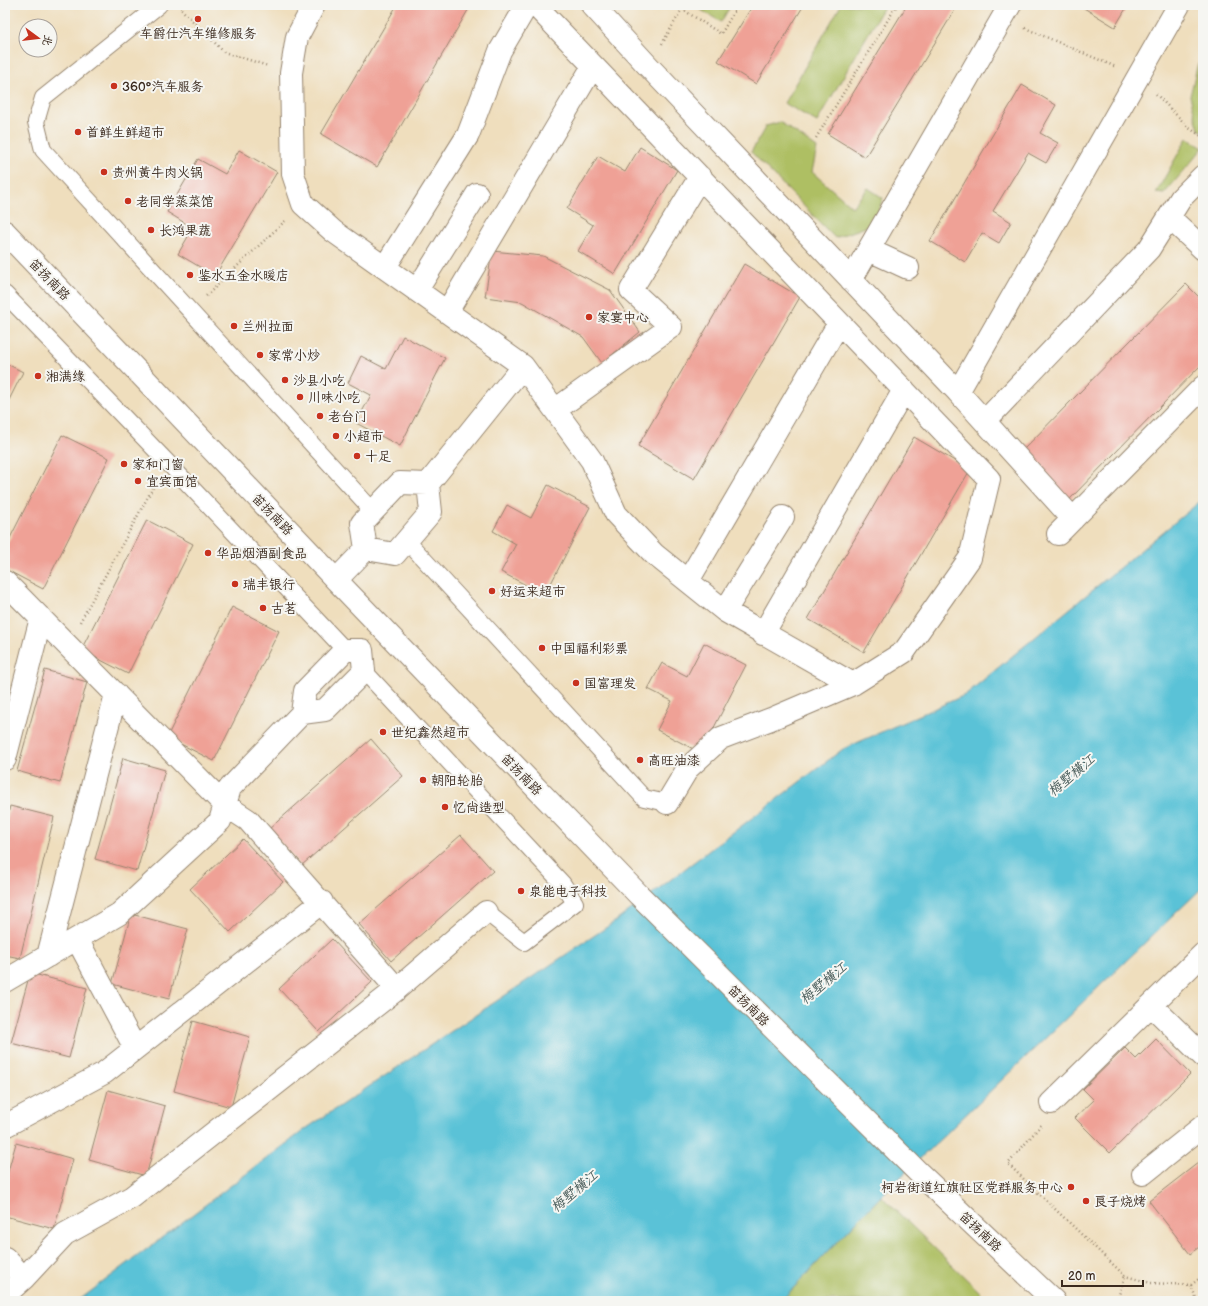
<svg xmlns="http://www.w3.org/2000/svg" width="1208" height="1306" font-family="'Balsamiq Sans','LXGW WenKai TC',sans-serif">
<style>
.green{fill:#aebf63;stroke:#747440}
.water{fill:#5ac2d7;stroke:#4a767a}
.building{fill:#efa196}
.lines{fill:none;stroke-linecap:round;stroke-linejoin:round}
.lane-casing{stroke:#95846e;stroke-width:18}
.street-casing{stroke:#95846e;stroke-width:24}
.path{stroke:#95846e;stroke-width:2.5;stroke-dasharray:1 3;stroke-linecap:butt}
.lane{stroke:#fff;stroke-width:16}
.street{stroke:#fff;stroke-width:22}
.poi-dot{fill:#c8321e;stroke:#f6f6f2;stroke-width:1.5}
.labels{text-anchor:middle;stroke-width:4;stroke-linejoin:round;paint-order:stroke}
.poi-label{font-size:13px;fill:#3b2a1e;stroke:#f6f6f2;text-anchor:start}
.street-label{font-size:13px;fill:#3b2a1e;stroke:#f6f6f2}
.water-label{font-size:14px;font-style:italic;fill:#445856;stroke:#f6f6f2}
</style>
<rect width="100%" height="100%" fill="#f6f6f2"/>
<filter id="ink" filterUnits="userSpaceOnUse"><feTurbulence type="fractalNoise" baseFrequency=".025" numOctaves="2"/><feDisplacementMap in="SourceGraphic" scale="8" xChannelSelector="R" yChannelSelector="G"/><feConvolveMatrix kernelMatrix="1 2 1 2 8 2 1 2 1" color-interpolation-filters="sRGB"/></filter>
<filter id="wash" filterUnits="userSpaceOnUse"><feTurbulence type="fractalNoise" baseFrequency=".012" numOctaves="4" result="noise"/><feDisplacementMap in="SourceGraphic" scale="16" xChannelSelector="R" yChannelSelector="G"/><feGaussianBlur stdDeviation="0.9" result="paint"/><feColorMatrix in="noise" values="0 0 0 0 0 0 0 0 0 0 0 0 0 0 0 0 0 1.4 0 .05"/><feComposite in="paint" operator="in"/></filter>
<g filter="url(#wash)">
<rect width="100%" height="100%" fill="#efdebd"/>
<path class="green" d="M693,5H731L721,22Z
M841,5H885L817,122L784,103Z
M1203,55V131L1199,130L1190,96L1197,67Z
M780,122L817,148L812,172L852,207L868,188L883,198L874,224L835,238L751,152L766,126Z
M1187,138L1203,148L1164,194L1156,193Z
M881,1196L989,1301H781Z"/>
<path class="water" d="M1203,499V887L881,1196L781,1301H78L307,1128L616,921L843,749L965,695Z"/>
<g id="blocks">
<path class="building" d="M397,5H471L377,167L321,134Z
M753,5H804L756,84L718,61Z
M907,5H958L865,157L828,134Z
M1079,5H1128L1115,27Z
M1022,85L1056,105L1040,133L1058,143L1046,163L1028,153L993,211L1011,222L999,243L982,233L965,262L930,241Z
M640,147L677,170L615,274L578,251L593,225L567,209L598,156L625,172Z
M239,150L277,172L215,276L178,254L193,228L167,212L198,159L225,174Z
M492,251L543,256L610,290L640,332L602,363L583,337L522,302L485,297Z
M744,264L800,297L694,479L638,446Z
M1186,284L1203,301V363L1067,502L1019,454Z
M403,336L445,358L400,446L356,423L371,395L348,383L361,356L386,369Z
M5,363L23,372L5,408Z
M62,435L109,458L43,589L5,569V548Z
M914,437L970,470L864,652L808,619Z
M548,485L590,507L545,595L501,572L516,544L493,531L507,505L531,518Z
M147,520L193,544L128,674L81,650Z
M232,607L279,631L214,761L167,737Z
M704,643L746,665L701,753L657,730L672,701L648,689L662,663L687,676Z
M45,670L87,682L60,783L17,771Z
M371,739L403,776L301,866L269,829Z
M123,758L165,770L137,871L95,859Z
M10,806L54,817L20,958L5,955V826Z
M461,835L493,871L391,961L359,924Z
M243,839L283,882L230,932L190,889Z
M131,914L188,929L169,999L112,984Z
M332,939L372,982L319,1032L279,989Z
M30,973L87,988L69,1058L11,1043Z
M193,1021L250,1037L231,1107L174,1091Z
M1156,1039L1190,1074L1110,1153L1075,1118L1094,1100L1083,1089L1125,1048L1136,1059Z
M108,1090L165,1106L146,1176L89,1160Z
M16,1143L73,1159L54,1229L5,1216V1182Z
M1203,1159V1244L1190,1254L1149,1201Z"/>
</g>
</g>
<g filter="url(#ink)">
<use href="#blocks" fill-opacity="0" stroke="#95846e" stroke-width="1"/>
<g class="lines">
<g class="lane-casing">
<path id="lane" d="M159,5L43,98L36,122L43,150L373,511
M5,294L172,467L345,650
M406,540L644,798L667,803
M364,671L563,884L575,903L524,942L486,912"/>
</g>
<g class="street-casing">
<path id="street" d="M314,5L297,37L291,73L293,174L303,204L333,231L523,366L592,461L616,514L654,554L725,611L853,684
M535,5L989,479L970,558L904,652L853,684L771,719L721,738L688,768L667,803
M592,5L649,67L958,392L1073,519
M1170,218L1203,249
M5,232L336,580L639,895L920,1174L1054,1301
M869,250L908,268
M385,267L468,135L500,51L527,5
M851,280L1010,5
M417,290L477,194
M447,312L593,66
M958,392L1179,5
M555,410L671,327L631,290L700,177
M985,421L1149,249L1181,198L1203,176
M400,483L428,484L431,512L395,554L366,549L362,523Z
M428,484L523,366
M1058,534L1203,387
M336,580L366,549
M688,581L839,323
M5,582L225,805L248,820L397,989
M725,611L783,517
M763,634L904,390
M345,650H362L364,671L325,710L302,713L305,691Z
M5,759L41,618
M77,939L135,1048
M48,956L116,694
M5,981L119,914L220,821L230,788L302,713
M1151,1005L1203,1056
M1051,1103L1203,954
M5,1126L104,1073L322,902
M1143,1174L1203,1126
M5,1258L24,1278
M5,1295L24,1278L65,1234L132,1197L397,989L486,912"/>
</g>
<path class="path" d="M684,5L682,9L721,34L738,5
M181,9L224,52L268,66
M1025,28L1116,67
M662,44L682,9
M1156,94L1189,128L1203,137
M816,138L897,5
M206,296L285,221
M80,622L156,482
M1041,1125L1008,1164L1125,1276L1151,1283L1191,1285L1203,1276
M1191,1285L1197,1301
M1117,1301L1125,1276"/>
<use href="#lane" class="lane"/>
<use href="#street" class="street"/>
</g>
</g>
<g class="poi-dot">
<circle cx="198" cy="19" r="4"/>
<circle cx="114" cy="86" r="4"/>
<circle cx="78" cy="132" r="4"/>
<circle cx="104" cy="172" r="4"/>
<circle cx="128" cy="201" r="4"/>
<circle cx="151" cy="230" r="4"/>
<circle cx="190" cy="275" r="4"/>
<circle cx="589" cy="317" r="4"/>
<circle cx="234" cy="326" r="4"/>
<circle cx="260" cy="355" r="4"/>
<circle cx="38" cy="376" r="4"/>
<circle cx="285" cy="380" r="4"/>
<circle cx="300" cy="397" r="4"/>
<circle cx="320" cy="416" r="4"/>
<circle cx="336" cy="436" r="4"/>
<circle cx="357" cy="456" r="4"/>
<circle cx="124" cy="464" r="4"/>
<circle cx="138" cy="481" r="4"/>
<circle cx="208" cy="553" r="4"/>
<circle cx="235" cy="584" r="4"/>
<circle cx="492" cy="591" r="4"/>
<circle cx="263" cy="608" r="4"/>
<circle cx="542" cy="648" r="4"/>
<circle cx="576" cy="683" r="4"/>
<circle cx="383" cy="732" r="4"/>
<circle cx="640" cy="760" r="4"/>
<circle cx="423" cy="780" r="4"/>
<circle cx="445" cy="807" r="4"/>
<circle cx="521" cy="891" r="4"/>
<circle cx="1071" cy="1187" r="4"/>
<circle cx="1086" cy="1201" r="4"/>
</g>
<g class="labels">
<g class="poi-label">
<text x="198" y="38" text-anchor="middle">车爵仕汽车维修服务</text>
<text x="122" y="91">360°汽车服务</text>
<text x="86" y="137">首鲜生鲜超市</text>
<text x="112" y="177">贵州黄牛肉火锅</text>
<text x="136" y="206">老同学蒸菜馆</text>
<text x="159" y="235">长鸿果蔬</text>
<text x="198" y="280">鉴水五金水暖店</text>
<text x="597" y="322">家宴中心</text>
<text x="242" y="331">兰州拉面</text>
<text x="268" y="360">家常小炒</text>
<text x="46" y="381">湘满缘</text>
<text x="293" y="385">沙县小吃</text>
<text x="308" y="402">川味小吃</text>
<text x="328" y="421">老台门</text>
<text x="344" y="441">小超市</text>
<text x="365" y="461">十足</text>
<text x="132" y="469">家和门窗</text>
<text x="146" y="486">宜宾面馆</text>
<text x="216" y="558">华品烟酒副食品</text>
<text x="243" y="589">瑞丰银行</text>
<text x="500" y="596">好运来超市</text>
<text x="271" y="613">古茗</text>
<text x="550" y="653">中国福利彩票</text>
<text x="584" y="688">国富理发</text>
<text x="391" y="737">世纪鑫然超市</text>
<text x="648" y="765">高旺油漆</text>
<text x="431" y="785">朝阳轮胎</text>
<text x="453" y="812">忆尚造型</text>
<text x="529" y="896">泉能电子科技</text>
<text x="1063" y="1192" text-anchor="end">柯岩街道红旗社区党群服务中心</text>
<text x="1094" y="1206">良子烧烤</text>
</g>
<g class="street-label">
<text transform="translate(50 279) rotate(46)" y="5">笛扬南路</text>
<text transform="translate(273 514) rotate(46)" y="5">笛扬南路</text>
<text transform="translate(522 774) rotate(46)" y="5">笛扬南路</text>
<text transform="translate(749 1005) rotate(45)" y="5">笛扬南路</text>
<text transform="translate(981 1231) rotate(43)" y="5">笛扬南路</text>
</g>
<g class="water-label">
<text transform="translate(1071 775) rotate(-40)" y="5">梅墅横江</text>
<text transform="translate(823 983) rotate(-40)" y="5">梅墅横江</text>
<text transform="translate(574 1191) rotate(-40)" y="5">梅墅横江</text>
</g>
</g>
<rect width="1208" height="1306" fill="none" stroke="#f6f6f2" stroke-width="20"/>
<g transform="translate(38 38) rotate(105)"><circle r="19" fill="#f6f6f2" stroke="#aba49d"/>
<path d="M0-3L7 15L0 10L-7 15Z" fill="#c8321e"/>
<text y="-6" font-size="11" font-weight="bold" text-anchor="middle" fill="#3b2a1e">北</text>
</g>
<path d="M1062 1280v6h81v-6" fill="none" stroke="#3b2a1e" stroke-width="2"/>
<text x="1068" y="1280" font-size="12" fill="#3b2a1e" stroke="#f6f6f2" stroke-width="3" paint-order="stroke">20 m</text>
</svg>
